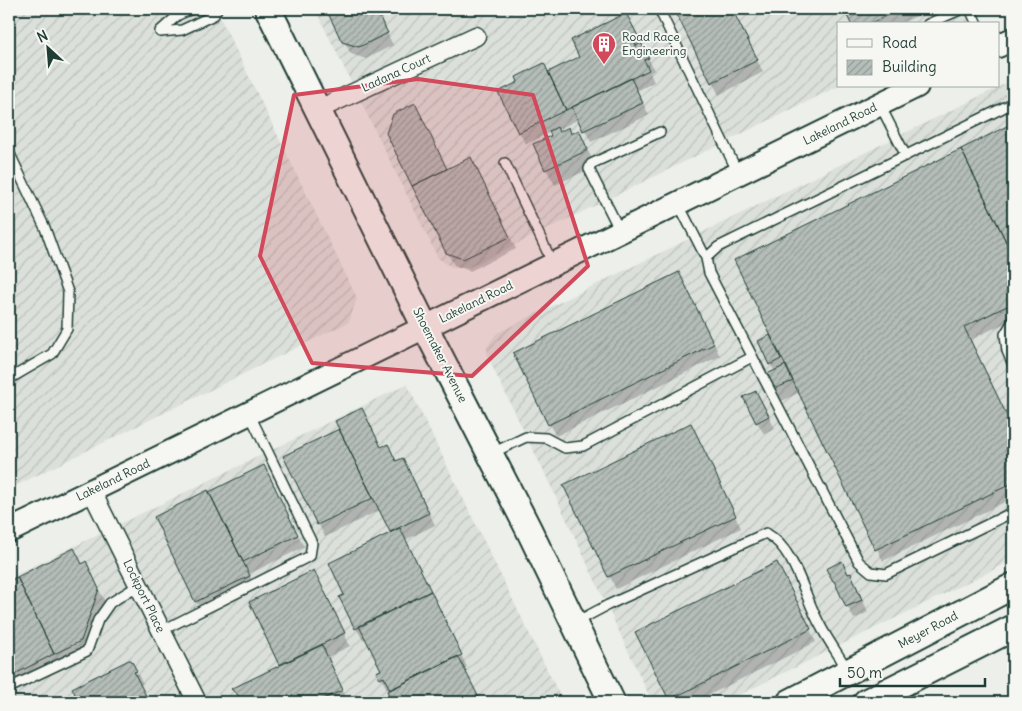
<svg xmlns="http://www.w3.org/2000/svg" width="1022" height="711" font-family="Delius,sans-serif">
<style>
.industrial{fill:url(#industrial-furrows)}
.shadow{fill:#0003}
.building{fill:url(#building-hatch);stroke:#1f3d34}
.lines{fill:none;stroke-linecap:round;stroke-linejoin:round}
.service-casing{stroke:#1f3d34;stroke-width:12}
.minor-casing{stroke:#1f3d34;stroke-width:21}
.tertiary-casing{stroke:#1f3d34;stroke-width:26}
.secondary-casing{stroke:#1f3d34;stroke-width:29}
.service{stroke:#f6f6f2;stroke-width:9}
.minor{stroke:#f6f6f2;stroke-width:18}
.tertiary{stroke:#f6f6f2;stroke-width:22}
.secondary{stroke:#f6f6f2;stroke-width:25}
.marked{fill:#d1495b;fill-opacity:0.2;stroke:#d1495b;stroke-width:4;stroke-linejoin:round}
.labels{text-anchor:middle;stroke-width:4;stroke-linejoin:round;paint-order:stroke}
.poi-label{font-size:12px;fill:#1f3d34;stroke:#f6f6f2;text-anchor:start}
.street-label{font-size:12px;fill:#1f3d34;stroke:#f6f6f2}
</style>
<defs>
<pattern id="industrial-furrows" width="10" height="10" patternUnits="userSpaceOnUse" patternTransform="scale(1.25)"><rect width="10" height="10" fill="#dce0db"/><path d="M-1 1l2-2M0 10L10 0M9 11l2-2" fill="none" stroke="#bcc1bd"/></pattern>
<pattern id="building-hatch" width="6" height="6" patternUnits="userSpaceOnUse" patternTransform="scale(1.25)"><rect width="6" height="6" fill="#b4bdb8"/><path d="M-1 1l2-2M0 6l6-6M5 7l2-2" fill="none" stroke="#929b96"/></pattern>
</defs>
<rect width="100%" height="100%" fill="#edefea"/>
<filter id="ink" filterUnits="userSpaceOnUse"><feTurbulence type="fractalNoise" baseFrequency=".02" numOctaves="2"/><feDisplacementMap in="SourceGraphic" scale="10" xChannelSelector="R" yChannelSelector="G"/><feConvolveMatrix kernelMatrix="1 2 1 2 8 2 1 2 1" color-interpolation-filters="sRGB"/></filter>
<g filter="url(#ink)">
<path class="industrial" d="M9,9H216L357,298L349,322L9,489Z
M315,9H997L966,24H838L839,86L470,267L453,268L438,258Z
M1013,80V560L725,702H652L547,478L488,358L487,347L497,333Z
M407,384L563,702H9V578Z"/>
<path class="shadow" d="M327,9H375L393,45L366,59L351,54Z
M675,9H734L732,10L763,72L719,95Z
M845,9H931L900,24H853Z
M633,26L654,70L650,73L654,82L637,91L649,115L591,142L579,119L557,130L559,133L568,129L572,135L578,132L596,166L555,185L546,169L553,136L551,132L526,144L519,132L548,73L581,57Z
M1013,125V319L970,340L1013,429V498L883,561L800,392L782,401L768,375L775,372L759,342L776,349L785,367L787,366L736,260Z
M448,170L478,171L516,249L470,271L454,265L447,252Z
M686,286L720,356L556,436L549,424Z
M763,404L775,429L764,434L757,422Z
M341,430L381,448L409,471L435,525L405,540L467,667L464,669L480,702H394L381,678L382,671L367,638L363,640L356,628L346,595L392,533L380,510L325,537L285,457Z
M697,437L741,528L616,589L565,485Z
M263,467L304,547L249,574L256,588L203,614L155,517Z
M74,550L82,565L92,575L105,602L88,653L9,692V582Z
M842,563L857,586L868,612L854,619L834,581Z
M784,575L816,642L695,702H671L637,633Z
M320,583L350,646L328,657L348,702H241L233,689L281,665L250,603Z
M130,661L143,683L140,685L149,702H80L73,689Z"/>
<path class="building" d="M326,9H375L388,33L359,47L342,42Z
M674,9H732L758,60L711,83Z
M844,9H900L869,24H851Z
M626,13L639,38L634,40L636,46L641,43L649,58L644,60L649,70L566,110L548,72L579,57L571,40Z
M544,63L566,110L518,133L498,92L518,82L516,77Z
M631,78L643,103L583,131L572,107Z
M415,103L447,169L412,186L386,133L393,114Z
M1013,123V256L961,149Z
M557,127L559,132L569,127L571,134L579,130L588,150L545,170L533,144L551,136L549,131Z
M961,149L1013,256V303L964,327L1013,428V483L875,550L734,260Z
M471,157L510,237L463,259L446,253L412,186Z
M679,272L714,344L548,425L513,353Z
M770,335L781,359L769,365L758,341Z
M786,365L793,381L774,389L767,374Z
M756,391L769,416L756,423L743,397Z
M362,408L381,447L388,444L396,461L403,458L429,513L390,532L335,421Z
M691,423L736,516L608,577L563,485Z
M339,429L373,498L317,525L283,456Z
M264,465L298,535L243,562L209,492Z
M208,490L250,576L195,602L154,517Z
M400,528L431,591L355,629L339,597L344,595L329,563Z
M74,548L82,564L86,561L99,589L81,641L54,654L17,577Z
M842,561L848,574L851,573L862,600L846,607L834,581H833L826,569Z
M777,562L811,629L669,700L635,632Z
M314,570L345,633L279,665L249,602Z
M17,577L54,654L9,677V581Z
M431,591L462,655L390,690L384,677L379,679L376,672L381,670L359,626Z
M322,645L343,690L317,702H246L231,689Z
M458,656L481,702H392L387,691Z
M129,660H131L137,671L134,672L149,702H79L72,688Z"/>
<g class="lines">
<g class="service-casing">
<path id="service" d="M659,9L738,173
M970,9L977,24
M928,24L962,9
M160,31L178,15L192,9
M160,32L182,30L214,15L217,9
M1013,103L718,247L706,258L709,273L859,562L871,572L886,574L1013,512
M880,105L906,156
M9,152L45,228L68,292L67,329L52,354L9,379
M505,163L553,264
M678,203L706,258
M620,231L589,169L591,164L660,132
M1013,321L1005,334L1007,351L1013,365
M492,453L526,437L546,438L565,448L583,446L752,357
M574,623L608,605L766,533C796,550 803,594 819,623C827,639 838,654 847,669
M161,631L310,556L312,543L249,413
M9,688L87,651L98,620L110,603L139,585"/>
</g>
<g class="minor-casing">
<path id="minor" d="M317,110L476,36
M91,490L197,702"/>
</g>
<g class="tertiary-casing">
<path id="tertiary" d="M998,46L1013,39
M9,531L917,86"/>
</g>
<g class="secondary-casing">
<path id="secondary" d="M268,9L425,327L528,528L612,702
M790,702L1013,586
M866,702L1013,628"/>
</g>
<use href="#service" class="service"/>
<use href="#minor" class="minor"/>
<use href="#tertiary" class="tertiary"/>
<use href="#secondary" class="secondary"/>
</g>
</g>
<path class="marked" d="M418,79L533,95L588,266L472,376L312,363L260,256L294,95Z"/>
<defs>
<g id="building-pin" transform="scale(1.25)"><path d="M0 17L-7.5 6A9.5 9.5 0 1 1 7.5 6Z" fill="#d1495b" stroke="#f6f6f2"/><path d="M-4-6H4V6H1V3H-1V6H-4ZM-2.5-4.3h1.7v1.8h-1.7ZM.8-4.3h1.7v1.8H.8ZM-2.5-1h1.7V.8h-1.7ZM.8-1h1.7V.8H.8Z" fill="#fff"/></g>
</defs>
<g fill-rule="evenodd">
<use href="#building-pin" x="604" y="44"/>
</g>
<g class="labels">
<g class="poi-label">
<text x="622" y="41">Road Race<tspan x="622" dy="14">Engineering</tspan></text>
</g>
<g class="street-label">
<text transform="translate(396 73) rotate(-25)" y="4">Ladana Court</text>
<text transform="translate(840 124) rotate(-26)" y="4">Lakeland Road</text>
<text transform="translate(476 302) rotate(-26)" y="4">Lakeland Road</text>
<text transform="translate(440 355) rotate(63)" y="4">Shoemaker Avenue</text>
<text transform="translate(113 480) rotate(-26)" y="4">Lakeland Road</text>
<text transform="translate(144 596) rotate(64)" y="4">Lockport Place</text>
<text transform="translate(928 630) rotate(-28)" y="4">Meyer Road</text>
</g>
</g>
<rect width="1022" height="711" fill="none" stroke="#f6f6f2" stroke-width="30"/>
<rect x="15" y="15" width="992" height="681" fill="none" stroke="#1f3d34" stroke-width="2" filter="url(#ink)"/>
<rect x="837" y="22" width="162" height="65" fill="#f6f6f2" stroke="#a0aca6"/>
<rect x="847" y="39" width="25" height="8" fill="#f6f6f2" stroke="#a0aca6"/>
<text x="882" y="48" font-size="15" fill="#1f3d34">Road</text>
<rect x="847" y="60" width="25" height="15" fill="url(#building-hatch)" stroke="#a0aca6"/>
<text x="882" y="72" font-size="15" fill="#1f3d34">Building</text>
<g transform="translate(48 48) rotate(334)" stroke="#f6f6f2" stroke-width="4" paint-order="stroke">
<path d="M0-4L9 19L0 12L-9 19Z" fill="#1f3d34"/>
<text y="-8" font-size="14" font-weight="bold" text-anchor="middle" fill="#1f3d34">N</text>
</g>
<path d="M840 678v8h145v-8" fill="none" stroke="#1f3d34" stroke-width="2.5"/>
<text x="847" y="678" font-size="15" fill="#1f3d34" stroke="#f6f6f2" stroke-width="4" paint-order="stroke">50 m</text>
</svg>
